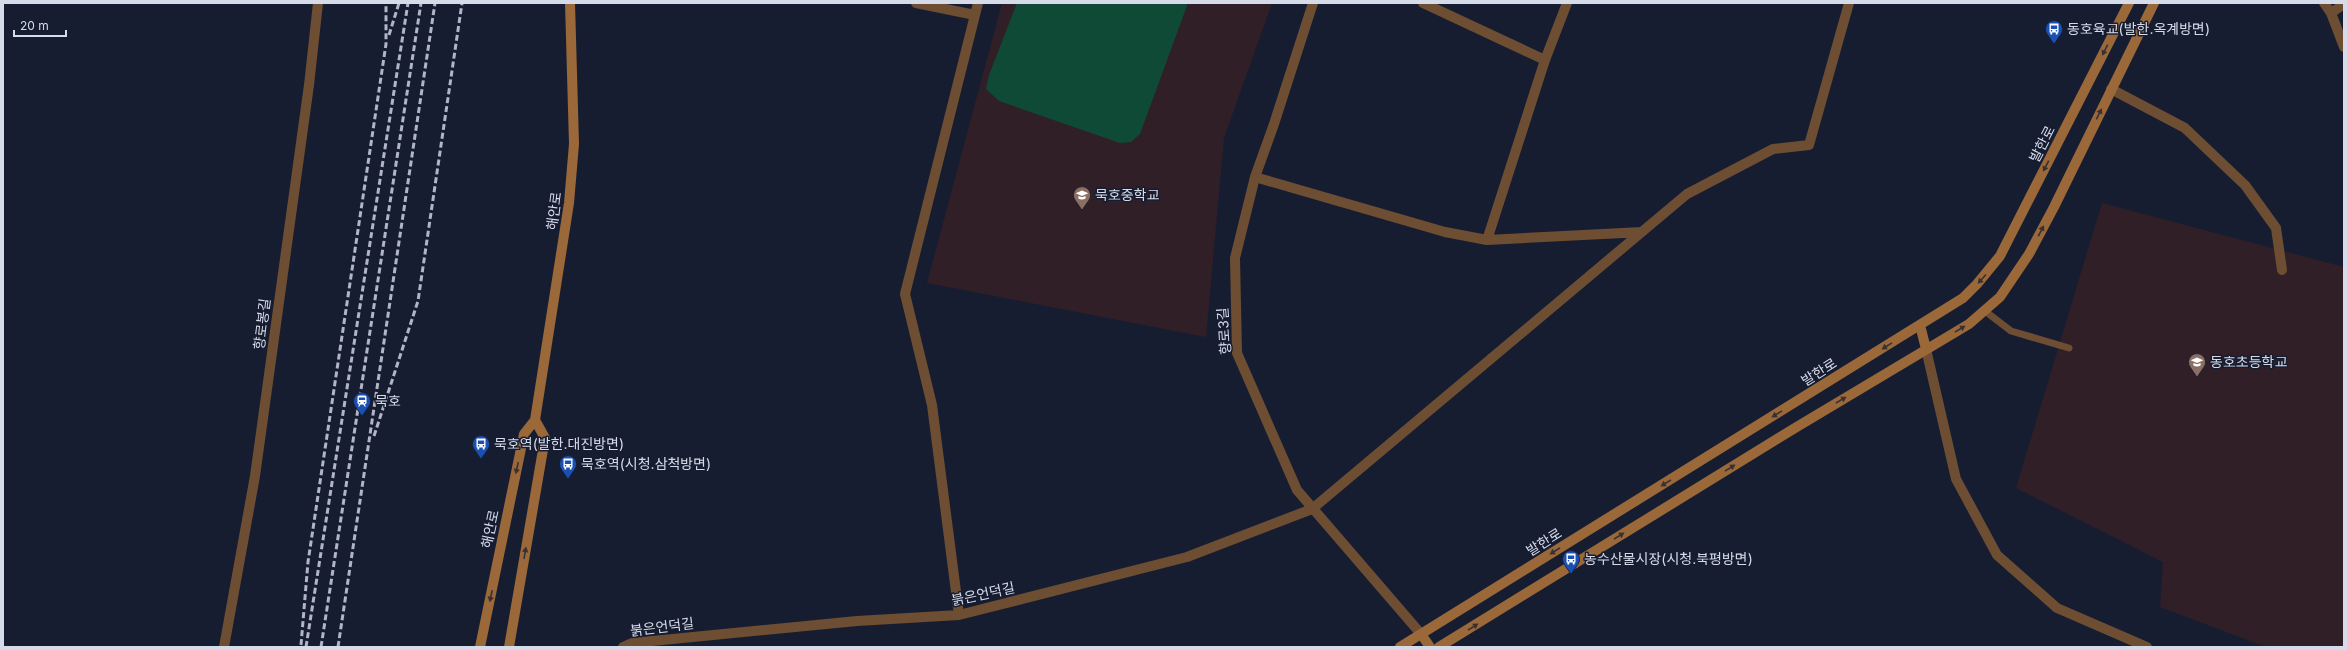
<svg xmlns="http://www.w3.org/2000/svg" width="2347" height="650" font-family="Inter,'Noto Sans KR',sans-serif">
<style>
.education{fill:#301f27}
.green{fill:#0f4a36}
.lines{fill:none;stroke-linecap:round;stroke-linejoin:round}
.lane{stroke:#6d4e32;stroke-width:7}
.street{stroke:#6d4e32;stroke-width:10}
.secondary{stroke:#9a6839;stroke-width:10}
.rail{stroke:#b1b6c6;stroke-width:3;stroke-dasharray:6 3;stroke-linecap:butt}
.oneway{fill:#383033}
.labels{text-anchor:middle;stroke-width:3;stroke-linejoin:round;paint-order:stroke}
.poi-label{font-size:14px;fill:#d6dbe9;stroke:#171d31;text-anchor:start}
.street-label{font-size:14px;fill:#d6dbe9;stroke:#171d31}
</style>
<rect width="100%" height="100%" fill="#171d31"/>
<path class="education" d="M1002,3H1272L1224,138L1206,337L927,283Z
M2102,203L2344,267V647H2266L2160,607L2163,562L2016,488Z"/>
<path class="green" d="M1017,3H1188L1140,134L1131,142L1120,143L999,101L986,89L989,75Z"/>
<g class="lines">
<path class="lane" d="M1985,311L2011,331L2069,348"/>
<path class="street" d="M916,3L975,15
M1313,3L1274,124L1255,177L1235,258L1237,353L1297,490L1421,634
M1423,3L1545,60
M2324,3L2331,13L2344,47
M2331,13L2344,4
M2111,89L2185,128L2245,185L2276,228L2282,270
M1255,177L1445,232L1487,240L1642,232
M1487,240L1545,60L1567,3
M1926,349L1956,479L1997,555L2057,608L2147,647
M959,615L932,405L905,294L978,3
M224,647L255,476L309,85L318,3
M623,647L632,643L857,621L959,615L1187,557L1312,509L1687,194L1773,149L1809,145L1849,3"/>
<path class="secondary" d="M1920,325L1926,349
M1421,634L1430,647
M480,647L524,434L535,420L569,203L574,144L570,3
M509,647L545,438L535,420
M1400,647L1963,298L1977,284L2000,256L2129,3
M1439,647L1795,428L1969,324L2000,297L2029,254L2054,207L2154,3"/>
<path class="rail" d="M389,35L399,3
M374,436L418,301L462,3
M301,645L308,562L386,44V3
M306,647L408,3
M321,647L421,3
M338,647L435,3"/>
</g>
<defs><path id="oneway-solid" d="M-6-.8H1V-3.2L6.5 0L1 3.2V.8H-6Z"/></defs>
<g class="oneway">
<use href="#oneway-solid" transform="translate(2105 50) rotate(117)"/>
<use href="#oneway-solid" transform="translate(2099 114) rotate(-64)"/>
<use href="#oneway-solid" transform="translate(2046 166) rotate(117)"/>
<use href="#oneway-solid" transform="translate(2041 231) rotate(-62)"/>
<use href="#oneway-solid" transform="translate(1982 279) rotate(132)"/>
<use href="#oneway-solid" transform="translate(1960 329) rotate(-31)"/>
<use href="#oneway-solid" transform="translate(1887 346) rotate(148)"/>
<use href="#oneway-solid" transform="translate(1841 400) rotate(-31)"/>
<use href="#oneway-solid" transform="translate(1777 414) rotate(148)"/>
<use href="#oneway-solid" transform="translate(517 468) rotate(102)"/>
<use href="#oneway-solid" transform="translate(1730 468) rotate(-32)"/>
<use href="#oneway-solid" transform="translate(1666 483) rotate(148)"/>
<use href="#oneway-solid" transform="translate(1619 536) rotate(-32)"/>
<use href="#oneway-solid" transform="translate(1555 551) rotate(148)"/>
<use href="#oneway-solid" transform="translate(525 553) rotate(-80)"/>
<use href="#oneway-solid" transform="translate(491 596) rotate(102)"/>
<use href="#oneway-solid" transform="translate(1473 627) rotate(-32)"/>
</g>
<defs>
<g id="bus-pin" transform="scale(0.9)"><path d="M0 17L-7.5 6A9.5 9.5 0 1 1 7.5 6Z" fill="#1a4fb4" stroke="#171d31"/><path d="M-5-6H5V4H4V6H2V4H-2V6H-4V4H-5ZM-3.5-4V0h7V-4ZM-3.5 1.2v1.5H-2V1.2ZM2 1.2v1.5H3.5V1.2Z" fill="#fff"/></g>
<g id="school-pin" transform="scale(0.9)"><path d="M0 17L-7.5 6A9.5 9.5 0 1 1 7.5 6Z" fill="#8d6e63" stroke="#171d31"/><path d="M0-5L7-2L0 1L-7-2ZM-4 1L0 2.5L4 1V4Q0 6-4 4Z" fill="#fff"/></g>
<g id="station-pin" transform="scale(0.9)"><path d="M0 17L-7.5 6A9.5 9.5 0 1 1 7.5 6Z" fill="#1a4fb4" stroke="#171d31"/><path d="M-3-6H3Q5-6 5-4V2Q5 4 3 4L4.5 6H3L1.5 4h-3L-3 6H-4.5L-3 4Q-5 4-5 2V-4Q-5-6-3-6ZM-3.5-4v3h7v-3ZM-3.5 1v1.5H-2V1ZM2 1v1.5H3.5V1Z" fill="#fff"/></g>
</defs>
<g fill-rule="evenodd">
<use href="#bus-pin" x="2054" y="29"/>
<use href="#school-pin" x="1082" y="195"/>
<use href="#school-pin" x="2197" y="362"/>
<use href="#station-pin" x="362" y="401"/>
<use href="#bus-pin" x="481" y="444"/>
<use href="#bus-pin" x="568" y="464"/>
<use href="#bus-pin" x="1571" y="559"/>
</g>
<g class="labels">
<g class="poi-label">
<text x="2067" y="34">동호육교(발한.옥계방면)</text>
<text x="1095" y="200">묵호중학교</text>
<text x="2210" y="367">동호초등학교</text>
<text x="375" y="406">묵호</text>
<text x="494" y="449">묵호역(발한.대진방면)</text>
<text x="581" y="469">묵호역(시청.삼척방면)</text>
<text x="1584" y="564">농수산물시장(시청.북평방면)</text>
</g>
<g class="street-label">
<text transform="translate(2042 144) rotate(-63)" y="5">발한로</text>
<text transform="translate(554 211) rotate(-83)" y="5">해안로</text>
<text transform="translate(262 324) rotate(-83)" y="5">향로봉길</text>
<text transform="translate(1224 331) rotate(-94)" y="5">향로3길</text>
<text transform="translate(1819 372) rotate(-32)" y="5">발한로</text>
<text transform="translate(490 529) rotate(-78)" y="5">해안로</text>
<text transform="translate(1544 542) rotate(-32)" y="5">발한로</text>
<text transform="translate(983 594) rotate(-12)" y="5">붉은언덕길</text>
<text transform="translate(662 627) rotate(-7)" y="5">붉은언덕길</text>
</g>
</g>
<rect width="2347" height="650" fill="none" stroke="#d6dbe9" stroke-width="8"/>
<path d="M14 30v6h52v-6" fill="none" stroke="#d6dbe9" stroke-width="2"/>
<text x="20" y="30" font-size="12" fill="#d6dbe9" stroke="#171d31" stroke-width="3" paint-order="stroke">20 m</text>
</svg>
